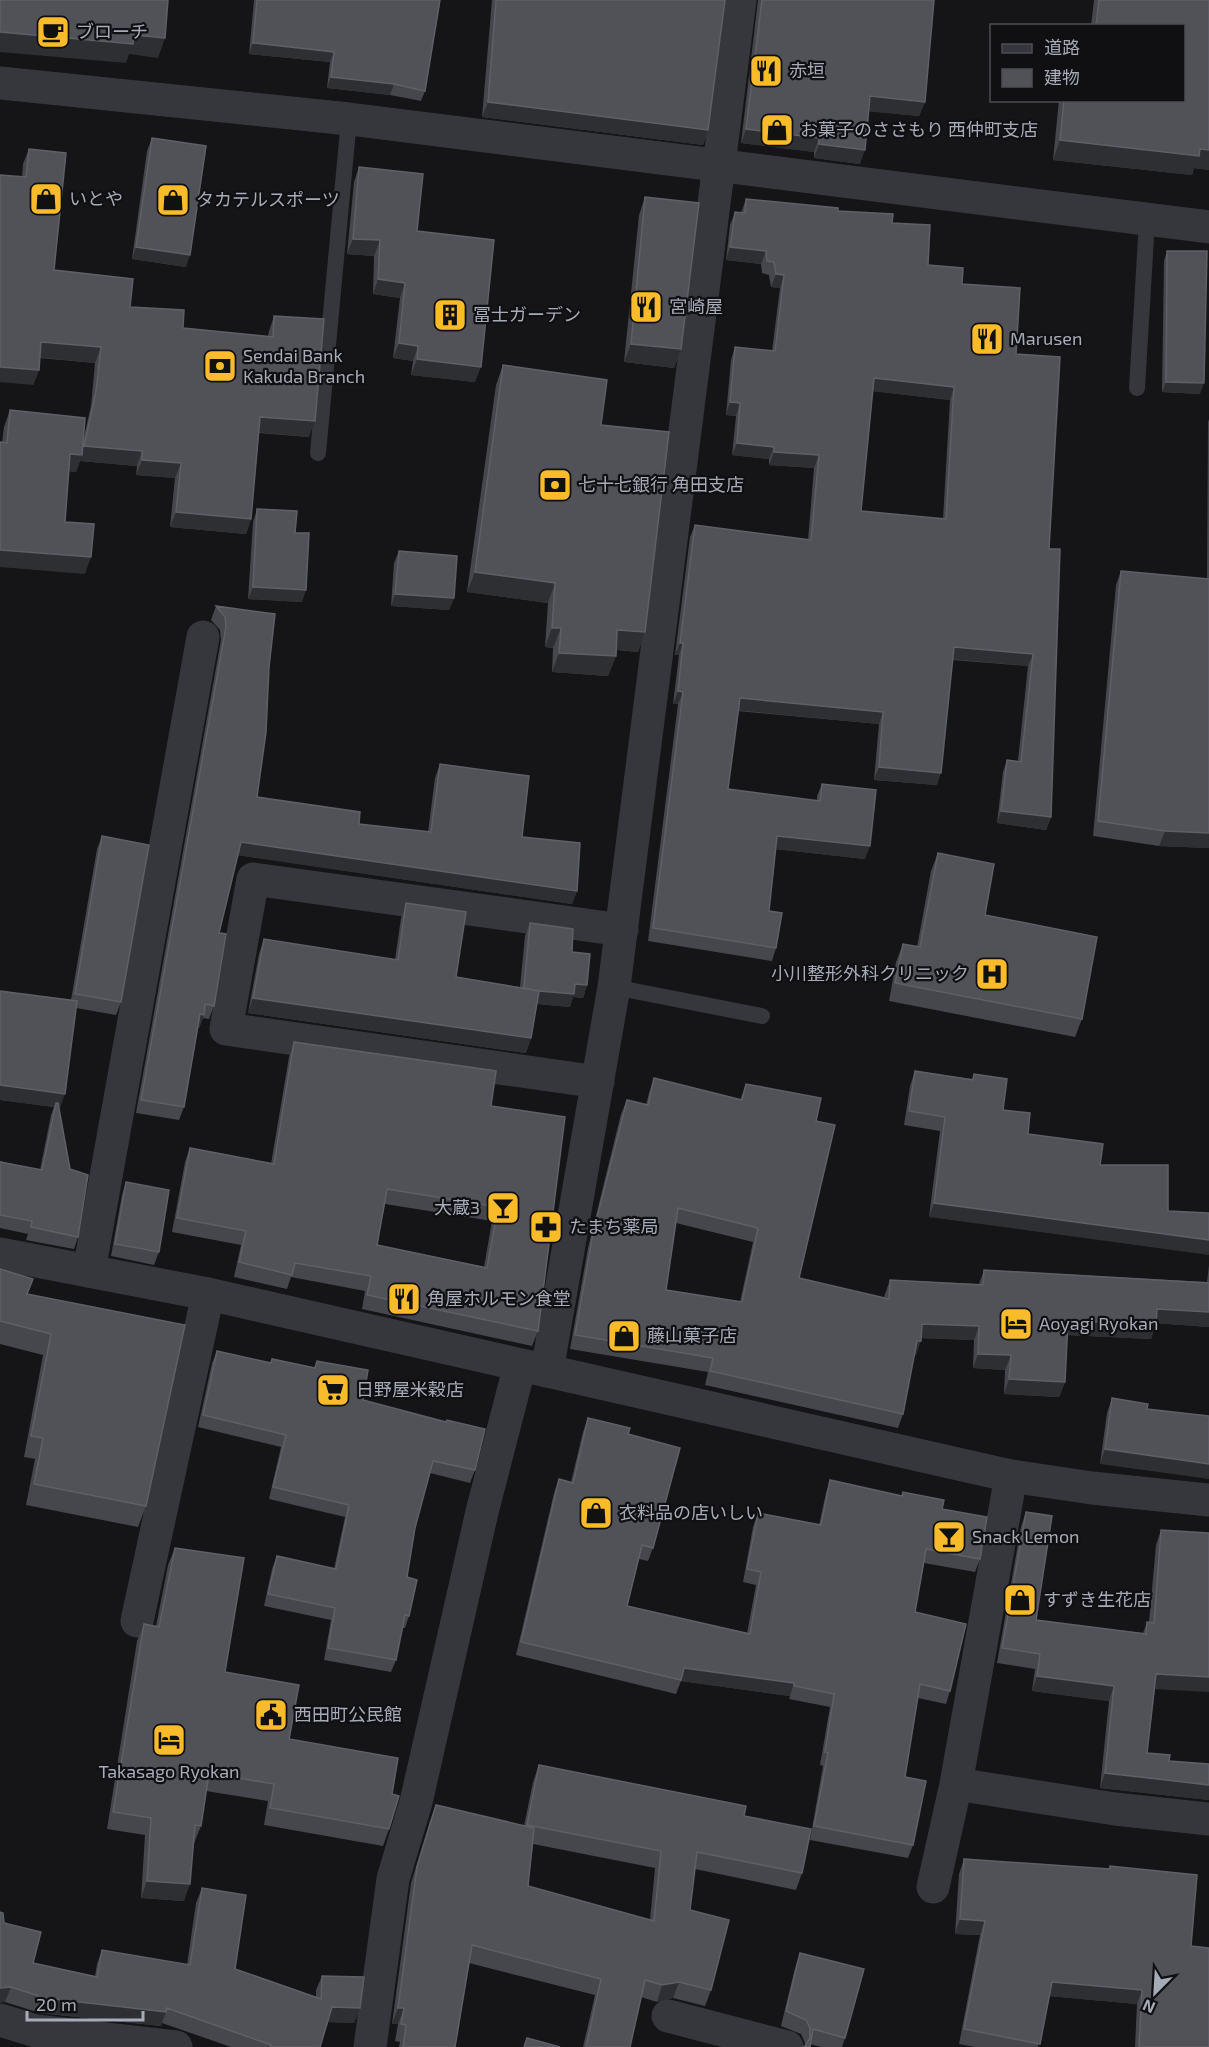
<svg xmlns="http://www.w3.org/2000/svg" width="1209" height="2047" font-family="'Exo 2','Noto Sans JP',sans-serif">
<style>
.lines{fill:none;stroke-linecap:round;stroke-linejoin:round}
.service{stroke:#36373c;stroke-width:16}
.minor{stroke:#36373c;stroke-width:33}
.tertiary{stroke:#36373c;stroke-width:33}
.wall{fill:#46474c;fill-rule:evenodd}
.shaded-wall{fill:#2e2f32}
.building{fill:#515258;stroke:#5e6067;stroke-width:1.5;fill-rule:evenodd}
.labels{text-anchor:middle;stroke-width:4.5;stroke-linejoin:round;paint-order:stroke}
.poi-label{font-size:18px;fill:#a6abb8;stroke:#101012;text-anchor:start}
</style>
<rect width="100%" height="100%" fill="#151517"/>
<g class="lines">
<path class="service" d="M1137,388L1147,221
M318,453L349,119
M614,987L762,1016"/>
<path class="minor" d="M598,1082L226,1029L253,879L622,930
M89,1271L203,637
M547,1371L614,987L740,0
M137,1621L208,1294
M956,1784L1115,1809L1209,1819
M933,1887L956,1784L1011,1476
M668,2016L787,2047
M0,2020L36,2031L176,2047
M370,2047L393,1879L416,1802L482,1512L520,1365"/>
<path class="tertiary" d="M0,83L349,119L1209,227
M0,1254L208,1294L1011,1476L1092,1488L1209,1500"/>
</g>
<path class="wall" d="M254,0H440L425,91L421,101L390,95L327,88L330,62L249,54Z
M492,0H725L708,130L703,145L482,117Z
M758,0H931L925,102L919,116L868,111L860,164L814,158V152L741,143Z
M1094,0H1209V170L1194,168L1192,175L1053,160L1059,100H1184V26H1091Z
M152,138L186,267L132,259L147,151Z
M29,149L54,270L130,307L183,328L268,336L269,331L274,316L309,437L259,433L251,519L246,534L170,527L175,478L136,475L137,466L80,461L76,472L69,471L65,522L85,574L2,443L4,427L10,410L83,441L91,406L95,363L40,358L39,370L33,385L22,177L23,164Z
M359,167L417,231L475,382L411,375L413,361L393,358L400,298L373,294L374,256L347,254L354,182Z
M645,197L681,349L674,368L624,362L639,215Z
M746,199L838,211L892,223L928,265L962,284L1016,354L1049,549L1051,817L1046,830L997,823L1003,772L1007,760L1018,761L1028,666L953,660L937,785L874,780L879,724L738,711L728,789L817,801V796L822,784L865,859L776,849L769,911L776,948L772,961L648,941L678,704H673L679,655H675L690,537L695,525L808,540L814,468L769,465V459L732,455L736,416L726,415L731,360L735,347L772,351L780,288L771,287L769,275L762,273L761,264L726,260L730,225L735,212L741,213ZM873,391L950,400L943,519L861,511Z
M1167,251L1200,394L1162,392L1164,261Z
M503,365L601,425L645,632L638,652L616,650V656L608,676L552,672L553,648L545,647L548,603L467,592L496,385Z
M1209,419V848L1159,846L1093,836L1116,585L1121,571L1207,579L1208,422Z
M257,509L295,533L302,602L248,599L253,522Z
M399,551L454,598L449,610L391,606L394,563Z
M216,606L269,667L257,797L359,824L428,832L435,778L440,764L522,837L577,891L572,904L238,855L219,933L214,1006L209,1019L203,1018L199,1028H198L184,1107L179,1120L136,1113L221,640L220,630L211,620Z
M102,836L121,1002L116,1015L76,1008L59,1108L78,1237L74,1249L26,1240L28,1234L0,1228V1161L40,1170L51,1115L54,1107L0,1100L71,1000L97,849Z
M938,853L985,915L1082,1019L1075,1037L889,1001L896,962L903,944L917,947L931,871Z
M406,903L456,977L520,987L525,936L530,923L572,952L587,985L583,998L573,997L570,1007L537,1004L531,1038L526,1053L248,1013L259,954L264,939L395,960L401,918Z
M294,1042L491,1106L538,1331L532,1346L362,1309L365,1291L291,1277L287,1289L234,1277L241,1245L172,1232L185,1162L190,1148L271,1164L289,1057ZM385,1204L492,1221L484,1267L377,1245Z
M915,1071L972,1079L974,1074L1003,1110L1028,1134L1100,1165L1168,1211L929,1217L940,1131L904,1125L910,1086Z
M654,1078L740,1100L746,1084L816,1121L799,1278L884,1298L885,1294L890,1280L979,1284L984,1270L1207,1282L1209,1265V1327L1156,1323L1151,1339L1067,1335L1065,1382L1059,1397L1004,1394L1005,1370L973,1368L974,1340L921,1338L916,1355H914L903,1414L898,1428L705,1385L708,1372L570,1349L588,1248L621,1114L627,1100L646,1105L649,1093ZM676,1223L753,1242L740,1302L666,1290Z
M126,1182L159,1252L154,1265L111,1256L122,1195Z
M0,1269L27,1294L185,1325L146,1506L138,1527L26,1505L35,1459L24,1457L43,1355L0,1344Z
M217,1351L271,1363L272,1359L314,1368L317,1361L363,1400L475,1470L470,1483L430,1473L415,1528L407,1577L409,1616L405,1628H402L396,1660L391,1672L324,1660L331,1620L264,1606L272,1569L277,1556L334,1569L345,1517L269,1499L281,1447L198,1427L212,1363Z
M1112,1398L1147,1409L1100,1464L1107,1413Z
M588,1418L628,1434L653,1548L648,1561L639,1559L627,1606L747,1633L756,1585L743,1582L753,1527L758,1513L819,1525L826,1493L830,1480L902,1496L903,1492L942,1509L980,1559L975,1572L924,1563L915,1612L950,1691L946,1704L918,1698L905,1777L913,1845L908,1858L810,1840L823,1766L820,1765L830,1707L789,1699L790,1696L681,1681L676,1694L516,1655L554,1493L559,1479L571,1482L583,1432Z
M1026,1512L1036,1620L1143,1633L1147,1622H1149L1156,1545L1161,1530L1155,1689L1147,1753L1169,1761L1209,1764V1800L1100,1788L1109,1701L1032,1691L1035,1669L997,1663L1021,1527Z
M175,1548L225,1672L289,1739L392,1794L389,1829L383,1846L264,1825L268,1801L206,1791L201,1826L194,1843L184,1901L141,1898L145,1835L107,1829L137,1641L144,1624L156,1626L168,1565Z
M539,1765L744,1816L802,1873L796,1890L695,1869L690,1910L711,1990L705,2006L673,1998L657,2002L641,1997L630,2047H583L595,1995L469,1963L455,2047H399L400,2042L395,2041L398,2024H392L411,1883L430,1821L436,1805L524,1826L533,1782ZM533,1844L655,1868L650,1920L528,1886Z
M964,1859L1109,1869L1110,1866L1191,1946L1209,2047H1135L1137,2004L1049,1996L1038,2047H975L959,2044L980,1935L955,1934L959,1874Z
M202,1888L235,1969L316,1997V1990L322,1976L360,2008L354,2023L327,2022L320,2047H231L162,2023L161,2026L40,2013L5,2002L4,1923L33,1963L95,1976L97,1964L102,1950L187,1965L196,1903Z
M800,1953L845,2038L842,2047H821L810,2044L805,2046V2043L801,2034L781,2026L795,1968Z"/>
<path class="shaded-wall" d="M0,32L134,35L165,38L158,58L129,54L126,63L0,52Z
M253,43L334,52L330,62L249,54Z
M331,77L394,84L390,95L327,88Z
M870,96L925,102L919,116L864,111Z
M488,102L708,130L703,145L482,117Z
M746,129L819,138L814,152L741,143Z
M1060,140L1209,150V170L1194,168L1192,175L1053,160Z
M819,144L865,150L860,164L814,158Z
M353,239L380,240L374,256L347,254Z
M136,247L190,255L186,267L132,259Z
M730,247L766,251L761,264L726,260Z
M776,274L784,275L780,288L771,287Z
M378,279L405,283L400,298L373,294Z
M41,342L101,347L95,363L36,357Z
M399,343L418,346L413,361L393,358Z
M631,344L681,349L674,368L624,362Z
M417,359L481,367L475,382L411,375Z
M0,367L39,370L33,385L0,382Z
M874,378L954,387L950,400L870,391Z
M1166,382L1204,383L1200,394L1162,392Z
M730,402L740,403L736,416L726,415Z
M260,417L315,421L309,437L255,432Z
M737,443L774,447L769,459L732,455Z
M84,446L142,451L137,466L80,461L76,472L64,471L70,454L81,455Z
M774,452L819,455L814,468L769,465Z
M142,460L181,463L175,478L136,475Z
M176,512L251,519L246,534L170,527Z
M0,550L91,557L85,574L0,567Z
M475,572L555,583L548,603L467,592Z
M253,587L306,590L302,602L248,599Z
M395,594L454,598L449,610L391,606Z
M552,628H561L553,648L545,647Z
M617,630L645,632L638,652L610,649Z
M680,643H683L679,655H675Z
M954,647L1033,654L1028,666L950,659Z
M559,653L616,656L608,676L552,672Z
M678,691L683,692L678,704H673Z
M740,698L883,712L879,724L735,710Z
M879,767L941,773L937,785L874,780Z
M1001,811L1051,817L1046,830L997,823Z
M1165,831L1209,833V848L1159,846Z
M777,836L870,846L865,859L773,849Z
M241,842L577,891L572,904L236,855Z
M575,984L587,985L583,998L573,997L570,1007L519,1002L524,989Z
M253,998L531,1038L526,1053L248,1013Z
M200,1014L204,1015L199,1028H195Z
M0,1085L65,1094L60,1108L55,1107L56,1103L54,1107L0,1100Z
M934,1203L1209,1240V1255L929,1217Z
M1157,1309L1209,1312V1327L1152,1323Z
M1068,1321L1156,1324L1151,1339L1063,1335Z
M922,1324L979,1326L974,1340L917,1338Z
M917,1341H921L916,1355H912Z
M978,1354L1011,1355L1005,1370L973,1368Z
M1009,1379L1065,1382L1059,1397L1004,1394Z
M1105,1449L1209,1464V1479L1100,1464Z
M684,1668L794,1683L790,1696L681,1681Z
M1156,1674L1209,1677V1692L1151,1689Z
M1037,1676L1114,1686L1109,1701L1032,1691Z
M1105,1773L1209,1785V1800L1100,1788Z
M147,1881L190,1884L184,1901L141,1898Z
M960,1919L985,1921L980,1935L955,1934Z
M679,1982L673,1998L657,2002L662,1985Z
M1052,1982L1142,1990L1137,2004L1047,1996Z
M11,1987L5,2002L0,2003V1988Z
M45,1998L166,2012L161,2026L40,2013Z
M332,2007L360,2008L354,2023L326,2022Z
M398,2008H404L398,2024H392Z"/>
<path class="building" d="M0,0H168L165,38L134,35L133,44L0,32Z
M257,0H440L425,91L394,84L331,77L334,52L253,43Z
M496,0H725L708,130L488,102Z
M762,0H934L925,102L870,96L865,150L819,144V138L746,129Z
M1099,0H1209V150L1200,149L1199,156L1060,140L1064,100H1184V26H1096Z
M152,138L206,146L190,255L136,247Z
M29,149L66,153L54,270L133,279L130,307L184,310L183,328L273,337L274,316L324,319L315,421L260,417L251,519L176,512L181,463L142,460V451L84,446L96,391L101,347L41,342L39,370L0,367V175L26,177Z
M359,167L423,174L417,231L494,240L481,367L417,359L418,346L399,343L405,283L378,279L380,240L353,239Z
M645,197L699,203L681,349L631,344Z
M746,199L838,208V211L893,214L892,223L930,225L928,265L963,268L962,284L1020,288L1016,354L1060,357L1049,549H1060L1051,817L1001,811L1007,760L1021,762L1033,654L954,647L941,773L879,767L883,712L740,698L728,789L820,801L822,784L876,790L870,846L777,836L769,911L782,913L776,948L653,928L683,692L678,691L683,643H680L695,525L811,540L819,455L774,452V447L737,443L740,403L730,402L735,347L775,351L784,275L776,274L774,262L767,261L766,251L730,247L735,212L745,213ZM874,378L954,387L946,519L861,511Z
M1167,251H1207L1204,383L1166,382Z
M503,365L607,380L601,425L669,432L645,632L617,630L616,656L559,653L561,628H552L555,583L475,572Z
M10,410L85,418L82,455L70,454L65,522L94,524L91,557L0,550V442L7,443Z
M257,509L297,511L295,533H309L306,590L253,587Z
M399,551L457,556L454,598L395,594Z
M1121,571L1209,579V833L1165,831L1098,821Z
M216,606L275,614L269,667L266,732L257,797L360,812L359,824L431,832L440,764L529,776L522,837L580,843L577,891L241,842L219,933L226,934L214,1006L205,1004L204,1015L200,1014L184,1107L141,1100L226,627L225,617Z
M102,836L149,845L121,1002L75,994Z
M938,853L994,864L985,915L1097,937L1082,1019L895,983L903,944L920,947Z
M406,903L466,912L456,977L539,991L531,1038L253,998L264,939L398,960Z
M530,923L573,929L572,952L590,954L587,985L575,984L574,994L539,991L524,988Z
M0,991L77,1001L65,1094L0,1085Z
M294,1042L496,1071L491,1106L565,1117L538,1331L367,1295L371,1276L295,1263L292,1275L239,1262L246,1231L177,1218L190,1148L274,1164ZM387,1189L498,1207L487,1268L377,1245Z
M915,1071L973,1080L974,1074L1007,1079L1003,1110L1030,1113L1028,1134L1103,1144L1100,1165H1168V1211L1209,1213V1240L934,1203L945,1117L909,1111Z
M654,1078L742,1100L746,1084L821,1098L816,1121L835,1125L799,1278L889,1299L890,1280L983,1285L984,1270L1209,1283V1312L1157,1309L1156,1324L1068,1321L1065,1382L1009,1379L1011,1355L978,1354L979,1326L922,1324L921,1341H917L903,1414L710,1371L713,1358L575,1335L593,1233L627,1100L648,1105ZM678,1208L758,1228L742,1302L666,1290Z
M56,1103H58L70,1169L88,1175L78,1237L31,1227L32,1221L0,1215V1162L42,1170Z
M126,1182L169,1190L159,1252L115,1244Z
M0,1269L33,1279L27,1294L185,1325L146,1506L34,1484L43,1438L31,1436L51,1334L0,1321Z
M217,1351L271,1363L272,1359L315,1368L317,1361L368,1370L363,1400L446,1422L447,1420L485,1429L475,1470L433,1461L415,1528L407,1577L417,1580L409,1616L405,1615L396,1660L328,1648L335,1608L268,1594L277,1556L336,1569L349,1505L273,1487L286,1435L203,1415Z
M1112,1398L1148,1404L1147,1409L1209,1416V1464L1105,1449Z
M588,1418L630,1428L628,1434L680,1448L653,1548L642,1545L627,1606L750,1634L761,1572L747,1569L758,1513L821,1525L830,1480L902,1496L903,1492L944,1500L942,1509L987,1517L980,1559L926,1549L915,1612L966,1624L950,1691L920,1684L905,1777L926,1781L913,1845L814,1826L828,1753L825,1752L834,1694L794,1686V1683L684,1668L681,1680L521,1642L559,1479L573,1483Z
M1026,1512L1052,1516L1036,1620L1146,1634L1147,1622L1154,1623L1161,1530L1209,1533V1677L1156,1674L1147,1753L1170,1755L1169,1761L1209,1764V1785L1105,1773L1114,1686L1037,1676L1040,1654L1002,1648Z
M175,1548L244,1558L225,1672L299,1685L289,1739L398,1758L392,1794L399,1796L389,1829L270,1808L274,1784L209,1773L201,1826L195,1825L190,1884L147,1881L151,1818L113,1812L144,1624L159,1627Z
M539,1765L746,1806L744,1816L811,1829L802,1873L697,1852L690,1910L729,1920L711,1990L679,1982L662,1985L645,1980L630,2047H586L601,1979L472,1945L455,2047H403L406,2025L401,2024L404,2008H398L417,1867L436,1805L534,1828L528,1886L654,1921L661,1851L527,1825Z
M964,1859L1110,1869V1866L1197,1875L1191,1946L1209,1948V2047H1139L1142,1990L1052,1982L1040,2044L964,2029L985,1921L960,1919Z
M202,1888L246,1895L235,1969L321,1999L322,1976L364,1977L360,2008L332,2007L320,2047H270L271,2045L167,2008L166,2012L45,1998L11,1987L0,1988V1912L3,1913L4,1923L41,1932L33,1963L97,1977L102,1950L190,1965Z
M800,1953L864,1969L845,2038L813,2029L810,2047H803L805,2046L810,2038V2028L806,2020L786,2011Z
M527,2038L560,2047H524Z"/>
<defs>
<g id="cafe-square" transform="scale(1.725)"><rect x="-9" y="-9" width="18" height="18" rx="4" fill="#fabb2a" stroke="#101012"/><path d="M-5.5-4.5H6V0H3Q3 3.5 0 3.5H-2.5Q-5.5 3.5-5.5 0ZM3-3.2v2h1.7v-2ZM-6 4.5H4V6H-6Z" fill="#111"/></g>
<g id="restaurant-square" transform="scale(1.725)"><rect x="-9" y="-9" width="18" height="18" rx="4" fill="#fabb2a" stroke="#101012"/><path d="M-5-6h1v4h1v-4h1v4h1v-4h1v5L-1.5 .5V6h-2V.5L-5-1ZM5-6V6H3V1.5H1.5Q1.5-4 5-6Z" fill="#111"/></g>
<g id="shop-square" transform="scale(1.725)"><rect x="-9" y="-9" width="18" height="18" rx="4" fill="#fabb2a" stroke="#101012"/><path d="M-5-2.5h2.3a2.7 3.5 0 0 1 5.4 0H5L5.5 6h-11ZM-1.5-2.5h3a1.5 2.3 0 0 0-3 0Z" fill="#111"/></g>
<g id="building-square" transform="scale(1.725)"><rect x="-9" y="-9" width="18" height="18" rx="4" fill="#fabb2a" stroke="#101012"/><path d="M-4-6H4V6H1V3H-1V6H-4ZM-2.5-4.3h1.7v1.8h-1.7ZM.8-4.3h1.7v1.8H.8ZM-2.5-1h1.7V.8h-1.7ZM.8-1h1.7V.8H.8Z" fill="#111"/></g>
<g id="bank-square" transform="scale(1.725)"><rect x="-9" y="-9" width="18" height="18" rx="4" fill="#fabb2a" stroke="#101012"/><path d="M-6-4H6V4H-6ZM0-2.3a2.3 2.3 0 1 0 0 4.6a2.3 2.3 0 1 0 0-4.6Z" fill="#111"/></g>
<g id="hospital-square" transform="scale(1.725)"><rect x="-9" y="-9" width="18" height="18" rx="4" fill="#fabb2a" stroke="#101012"/><path d="M-5-5h3v3.5h4V-5h3V5h-3V1.5h-4V5h-3Z" fill="#111"/></g>
<g id="bar-square" transform="scale(1.725)"><rect x="-9" y="-9" width="18" height="18" rx="4" fill="#fabb2a" stroke="#101012"/><path d="M-6-5H6L.8 .8V4.5H3.5V6h-7V4.5H-.8V.8Z" fill="#111"/></g>
<g id="pharmacy-square" transform="scale(1.725)"><rect x="-9" y="-9" width="18" height="18" rx="4" fill="#fabb2a" stroke="#101012"/><path d="M-2-6h4v4h4v4h-4v4h-4v-4h-4v-4h4Z" fill="#111"/></g>
<g id="hotel-square" transform="scale(1.725)"><rect x="-9" y="-9" width="18" height="18" rx="4" fill="#fabb2a" stroke="#101012"/><path d="M-6-4.5h1.5V1H6V5H4.5V3h-9V5H-6ZM-4 0a1.8 1.8 0 1 1 3.6 0ZM.5 0V-2.5h3Q6-2.5 6 0Z" fill="#111"/></g>
<g id="supermarket-square" transform="scale(1.725)"><rect x="-9" y="-9" width="18" height="18" rx="4" fill="#fabb2a" stroke="#101012"/><path d="M-6-5.5h2.5l.6 2H6L4.5 2H-2.5L-4.4-4H-6ZM-1.5 3.2a1.3 1.3 0 1 0 .1 0ZM3 3.2a1.3 1.3 0 1 0 .1 0Z" fill="#111"/></g>
<g id="civic-square" transform="scale(1.725)"><rect x="-9" y="-9" width="18" height="18" rx="4" fill="#fabb2a" stroke="#101012"/><path d="M-.6-6.5H3V-4.5H.6V-3L4-1V1h2V6H-6V1h2V-1L-.6-3ZM-1.2 2.5V6h2.4V2.5Z" fill="#111"/></g>
</defs>
<g fill-rule="evenodd">
<use href="#cafe-square" x="53" y="32"/>
<use href="#restaurant-square" x="766" y="71"/>
<use href="#shop-square" x="777" y="130"/>
<use href="#shop-square" x="46" y="199"/>
<use href="#shop-square" x="173" y="200"/>
<use href="#restaurant-square" x="646" y="307"/>
<use href="#building-square" x="450" y="315"/>
<use href="#restaurant-square" x="987" y="339"/>
<use href="#bank-square" x="220" y="366"/>
<use href="#bank-square" x="555" y="485"/>
<use href="#hospital-square" x="992" y="974"/>
<use href="#bar-square" x="503" y="1208"/>
<use href="#pharmacy-square" x="546" y="1227"/>
<use href="#restaurant-square" x="404" y="1299"/>
<use href="#hotel-square" x="1016" y="1324"/>
<use href="#shop-square" x="624" y="1336"/>
<use href="#supermarket-square" x="333" y="1390"/>
<use href="#shop-square" x="596" y="1513"/>
<use href="#bar-square" x="949" y="1537"/>
<use href="#shop-square" x="1020" y="1600"/>
<use href="#civic-square" x="271" y="1715"/>
<use href="#hotel-square" x="169" y="1740"/>
</g>
<g class="labels">
<g class="poi-label">
<text x="76" y="38">ブローチ</text>
<text x="789" y="77">赤垣</text>
<text x="800" y="136">お菓子のささもり 西仲町支店</text>
<text x="69" y="205">いとや</text>
<text x="196" y="206">タカテルスポーツ</text>
<text x="669" y="313">宮崎屋</text>
<text x="473" y="321">冨士ガーデン</text>
<text x="1010" y="345">Marusen</text>
<text x="243" y="362">Sendai Bank<tspan x="243" dy="21">Kakuda Branch</tspan></text>
<text x="578" y="491">七十七銀行 角田支店</text>
<text x="969" y="980" text-anchor="end">小川整形外科クリニック</text>
<text x="480" y="1214" text-anchor="end">大蔵3</text>
<text x="569" y="1233">たまち薬局</text>
<text x="427" y="1305">角屋ホルモン食堂</text>
<text x="1039" y="1330">Aoyagi Ryokan</text>
<text x="647" y="1342">藤山菓子店</text>
<text x="356" y="1396">日野屋米穀店</text>
<text x="619" y="1519">衣料品の店いしい</text>
<text x="972" y="1543">Snack Lemon</text>
<text x="1043" y="1606">すずき生花店</text>
<text x="294" y="1721">西田町公民館</text>
<text x="169" y="1778" text-anchor="middle">Takasago Ryokan</text>
</g>
</g>
<rect x="990" y="24" width="195" height="78" fill="#101012" stroke="#4c4e54" stroke-width="1.5"/>
<rect x="1002" y="44" width="30" height="9" fill="#36373c" stroke="#4c4e54" stroke-width="1.5"/>
<text x="1044" y="54" font-size="18" fill="#a6abb8">道路</text>
<rect x="1002" y="69" width="30" height="18" fill="#515258" stroke="#4c4e54" stroke-width="1.5"/>
<text x="1044" y="84" font-size="18" fill="#a6abb8">建物</text>
<g transform="translate(1155 1993) rotate(204)" stroke="#101012" stroke-width="4.5" paint-order="stroke">
<path d="M0-4.5L10 22L0 15L-10 22Z" fill="#a6abb8"/>
<text y="-9" font-size="16" font-weight="bold" text-anchor="middle" fill="#a6abb8">N</text>
</g>
<path d="M27 2011v9h116v-9" fill="none" stroke="#a6abb8" stroke-width="3"/>
<text x="36" y="2011" font-size="18" fill="#a6abb8" stroke="#101012" stroke-width="4.5" paint-order="stroke">20 m</text>
</svg>
